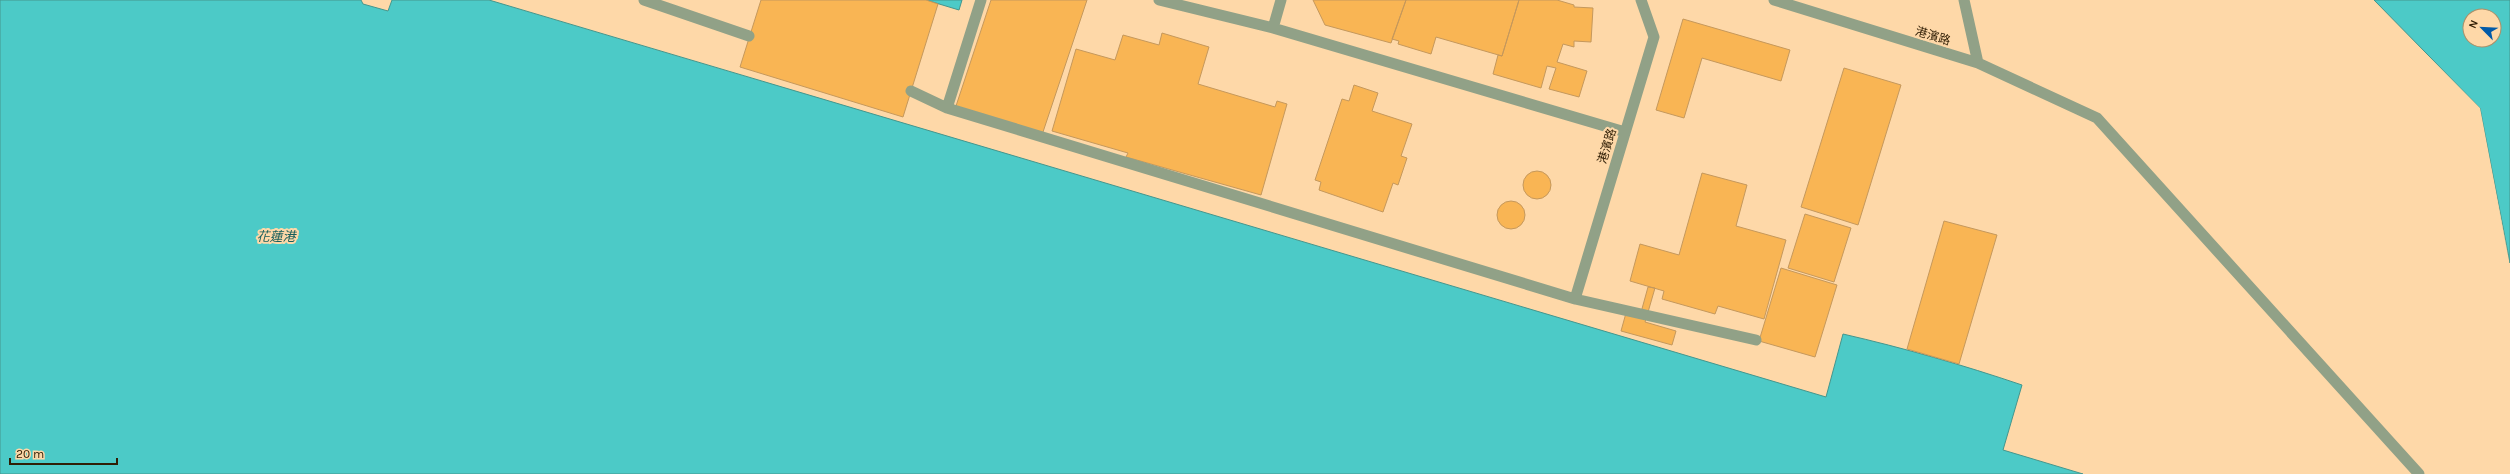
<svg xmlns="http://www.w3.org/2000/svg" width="2510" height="474" font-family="Karla,'Noto Sans TC',sans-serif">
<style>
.water{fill:#4ccac7;stroke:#44968d;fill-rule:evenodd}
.pier{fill:#fed8a8}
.building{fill:#f9b554;stroke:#c5985c}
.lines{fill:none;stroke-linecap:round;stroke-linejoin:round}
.service{stroke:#91a187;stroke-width:11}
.minor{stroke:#91a187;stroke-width:11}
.labels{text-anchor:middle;stroke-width:4;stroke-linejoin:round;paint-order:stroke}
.street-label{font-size:12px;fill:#301e05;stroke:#fed8a8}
.water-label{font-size:13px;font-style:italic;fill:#175e5c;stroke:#fed8a8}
</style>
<rect width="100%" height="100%" fill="#fed8a8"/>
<path class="water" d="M0,0H361L363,4L388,11L392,0H489L1826,397L1843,334C1904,348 1963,365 2022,385L2003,450L2083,474H0Z
M926,0H962L959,10Z
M2374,0H2510V263L2480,108ZM2470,16H2494V40H2470Z"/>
<path class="pier" d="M2372,0L2480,108L2510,265L2478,109Z"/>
<path class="building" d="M761,0H926L938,4L903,117L740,67Z
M991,0H1087L1042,135L956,106Z
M1313,0H1406L1391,43L1325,25Z
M1406,0H1519L1502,56L1436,37L1431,54L1398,44L1399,41L1392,39Z
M1519,0H1557L1574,5V7L1593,8L1591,42L1574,41V47L1563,44L1557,62L1587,71L1579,97L1549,89L1556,68L1547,66L1541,88L1493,74L1498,55L1502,56Z
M1683,19L1790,50L1781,81L1702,58L1684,118L1656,110Z
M1162,33L1209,47L1198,84L1275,107L1277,101L1287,104L1261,195L1126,157L1128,153L1052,131L1076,49L1115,60L1123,35L1159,45Z
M1844,68L1901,85L1858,225L1801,207Z
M1354,85L1378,93L1372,111L1412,124L1401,156L1407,158L1398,185L1393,183L1383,212L1319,190L1321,182L1315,180L1342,99L1349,101Z
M1523 185a14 14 0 1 1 28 0a14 14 0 1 1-28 0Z
M1702,173L1747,185L1736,226L1786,240L1764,319L1718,306L1715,314L1662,299L1664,291L1630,281L1640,244L1679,255Z
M1497 215a14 14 0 1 1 28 0a14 14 0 1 1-28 0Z
M1805,214L1851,228L1834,282L1788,268Z
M1944,221L1997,235L1959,364L1907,349Z
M1781,268L1837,285L1815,357L1759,341Z
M1648,287L1655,288L1646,319L1640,316Z
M1626,313L1646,319L1645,322L1676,331L1672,345L1621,331Z"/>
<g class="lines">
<path class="service" d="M644,0L749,36
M1159,0L1273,28L1625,132
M1273,28L1281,0
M911,91L947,108L1575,299L1756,340
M947,108L981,0
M1575,299L1654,37L1641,0"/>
<path class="minor" d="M1774,0L1978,63L1964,0
M1978,63L2097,118L2419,474"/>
</g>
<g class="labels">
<g class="street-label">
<text transform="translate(1933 36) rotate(17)" y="4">港濱路</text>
<text transform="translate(1607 146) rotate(-73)" y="4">港濱路</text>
</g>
<g class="water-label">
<text x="276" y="241">花蓮港</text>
</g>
</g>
<g transform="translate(2482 28) rotate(294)"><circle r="19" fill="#fed8a8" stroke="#ac8e67"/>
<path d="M0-3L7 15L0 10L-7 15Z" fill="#025aa8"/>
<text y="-6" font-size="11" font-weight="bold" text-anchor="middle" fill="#301e05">N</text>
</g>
<path d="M10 458v6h107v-6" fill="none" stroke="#301e05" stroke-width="2"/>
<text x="16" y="458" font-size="12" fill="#301e05" stroke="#fed8a8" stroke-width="3" paint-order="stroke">20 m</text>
</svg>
